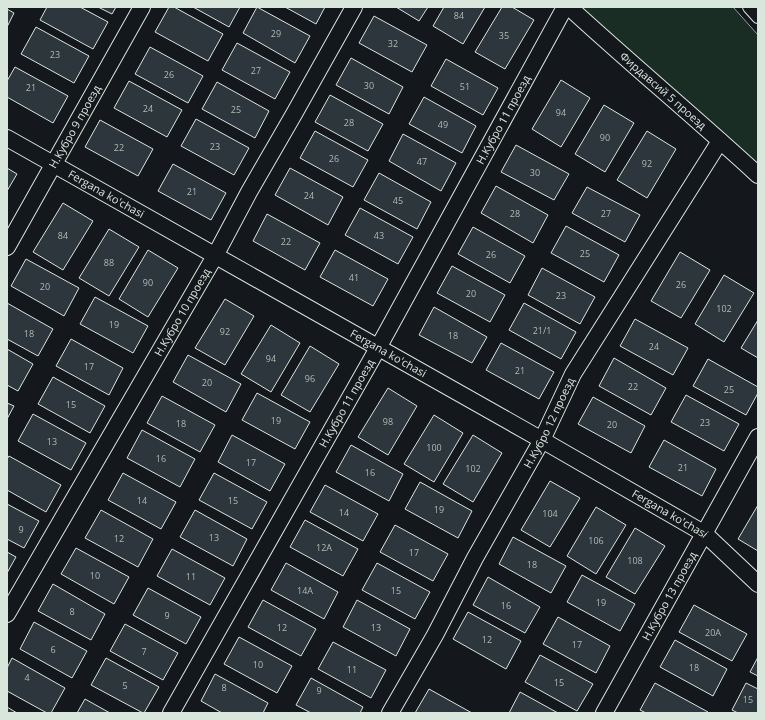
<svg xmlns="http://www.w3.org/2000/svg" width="765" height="720" font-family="'Open Sans',sans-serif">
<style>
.green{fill:#1a2d24;stroke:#939e99}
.building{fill:#2c363c;stroke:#d8e6dc}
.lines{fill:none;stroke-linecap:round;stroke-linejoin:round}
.pedestrian-casing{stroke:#d8e6dc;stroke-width:14}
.minor-casing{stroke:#d8e6dc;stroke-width:18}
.pedestrian{stroke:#14181c;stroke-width:12}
.minor{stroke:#14181c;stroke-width:16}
.labels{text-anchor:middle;stroke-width:3;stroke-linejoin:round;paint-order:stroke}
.number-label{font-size:9px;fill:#adbab4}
.street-label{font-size:11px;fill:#d8e6dc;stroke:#14181c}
</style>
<rect width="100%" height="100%" fill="#14181c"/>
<path class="green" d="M581,7H733L758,35V166Z"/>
<path class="building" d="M47,7H80L108,22L93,49L40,20Z
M98,7H116L112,14Z
M169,7H174L223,34L208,61L155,32Z
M193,7H240L229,27Z
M257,7L310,36L295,63L243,33Z
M285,7H325L316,24Z
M396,7H428L419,21Z
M444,7H485L463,44L433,26Z
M502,7H512L534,20L505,69L475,52Z
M7,9L14,13L7,27Z
M374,16L427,45L412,72L359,43Z
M36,27L89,56L74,83L21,54Z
M237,43L290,72L275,99L222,70Z
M150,47L203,76L188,103L135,74Z
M351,58L403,87L389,114L336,85Z
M446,59L498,88L483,115L431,86Z
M15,67L68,96L53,123L7,97V81Z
M561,80L590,98L561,147L532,129Z
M129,81L182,110L167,137L114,108Z
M217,82L269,111L255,138L202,109Z
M330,95L383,124L368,151L315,122Z
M424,97L476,126L462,153L409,124Z
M604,105L634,123L605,172L575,154Z
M196,119L249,148L234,175L181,146Z
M100,120L153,149L138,176L85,147Z
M315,131L368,160L353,187L300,158Z
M647,131L676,149L647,198L617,180Z
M403,134L456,163L441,191L389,161Z
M516,145L569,174L554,200L501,172Z
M173,164L226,193L211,220L158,191Z
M7,168L17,174L7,191Z
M290,168L343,197L328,225L275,195Z
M379,173L431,202L417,229L364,200Z
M496,186L548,215L533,243L481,213Z
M587,187L640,215L625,242L572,213Z
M63,203L93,221L63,270L33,252Z
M360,208L413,237L398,264L345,235Z
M267,214L320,243L305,270L253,241Z
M566,226L619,255L604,282L551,253Z
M473,227L525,256L510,283L458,254Z
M109,229L139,247L109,296L79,278Z
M148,250L178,268L148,317L119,299Z
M335,250L388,279L373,306L320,277Z
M680,252L710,270L681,318L651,301Z
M26,259L79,288L64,316L11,286Z
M452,266L505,295L490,322L437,293Z
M542,268L595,297L580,324L528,295Z
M724,275L754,293L724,342L695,324Z
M95,297L148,326L133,353L80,324Z
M225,299L254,316L225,365L195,348Z
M7,303L53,329L38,356L7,339Z
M524,303L576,332L561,359L509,330Z
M434,307L487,337L472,363L419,335Z
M635,319L688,348L673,375L620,346Z
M758,320V358L741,348Z
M271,325L300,343L271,392L241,374Z
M71,339L123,368L109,395L56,366Z
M501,343L554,372L539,399L486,370Z
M310,346L339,364L310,412L281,395Z
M7,349L33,364L18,391L7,385Z
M188,355L241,384L226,412L173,382Z
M614,358L666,388L651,415L599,386Z
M708,359L758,387V393L746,415L693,386Z
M53,377L105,406L90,433L38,404Z
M388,388L417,406L388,455L358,437Z
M257,393L310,422L295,449L242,420Z
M686,395L739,424L724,451L671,422Z
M162,396L215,425L200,452L147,423Z
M593,397L645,426L631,453L578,424Z
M7,403L14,406L7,419Z
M33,414L86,443L71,470L18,441Z
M434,415L463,433L434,482L404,464Z
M142,430L195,459L180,487L127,458Z
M232,435L285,464L270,491L218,462Z
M473,435L502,453L473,502L443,484Z
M664,440L716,469L702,496L649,467Z
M351,445L403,474L389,501L336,472Z
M9,456L61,485L46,512L7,490V459Z
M123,473L176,502L161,529L108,500Z
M214,473L267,502L252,529L199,500Z
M550,481L580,498L550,547L521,530Z
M420,482L472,511L458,538L405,509Z
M325,485L378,514L363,541L310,512Z
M7,504L39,521L24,548L7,539Z
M758,505V551L738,539Z
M596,507L626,525L596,574L567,556Z
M101,510L153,539L138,567L85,538Z
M195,510L247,539L233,566L180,537Z
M305,520L358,549L343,576L290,547Z
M395,525L448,554L433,581L380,552Z
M635,528L665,546L635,594L606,577Z
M513,537L566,566L551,593L499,564Z
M76,548L129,577L114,604L61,574Z
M172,549L225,578L210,605L157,576Z
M7,552L16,557L7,573Z
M286,563L338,592L324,619L271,590Z
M377,563L430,592L415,619L362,590Z
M582,575L635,604L620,631L567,602Z
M488,577L540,607L525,633L473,605Z
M53,584L105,614L91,640L38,611Z
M148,588L201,617L186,644L133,615Z
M263,600L316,629L301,656L248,627Z
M357,600L410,629L396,656L343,627Z
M694,605L747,634L732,661L679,632Z
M468,612L521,641L506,669L453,639Z
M558,617L610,646L596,673L543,644Z
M34,622L87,651L72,678L20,649Z
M125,624L178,653L163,680L110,651Z
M239,637L292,666L277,693L224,664Z
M675,640L727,669L713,696L660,667Z
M333,642L386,670L371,698L318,669Z
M540,655L593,684L577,711L525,682Z
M758,657V676L750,672Z
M12,658L65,688L51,713H47L7,691V668Z
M106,658L159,687L144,713H143L91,685Z
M215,674L268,703L263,713H222L201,701Z
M311,678L363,707L360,713H311L296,705Z
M655,683L708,712L707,713H646L640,710Z
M746,683L758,689V713H738L732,710Z
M429,689L472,713H415Z
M520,692L558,713H509Z
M85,699L110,713H77Z
M7,707L17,713H7Z"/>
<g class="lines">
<g class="pedestrian-casing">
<path id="pedestrian" d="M749,7L758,17"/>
</g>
<g class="minor-casing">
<g id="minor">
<path id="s1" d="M569,7C631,64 696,118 758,175"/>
<path id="s2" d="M7,138L542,440L705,534L758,584"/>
<path id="s3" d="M7,247L142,7"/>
<path id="s4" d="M7,614L215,256L249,192L294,114L354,7"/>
<path id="s5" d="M171,713L378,348L565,7"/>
<path id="s6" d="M390,713L435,635L475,558L542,440L573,374L720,141"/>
<path id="s7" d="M604,713L758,437"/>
</g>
</g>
<use href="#pedestrian" class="pedestrian"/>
<use href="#minor" class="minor"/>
</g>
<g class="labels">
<g class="number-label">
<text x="459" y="19">84</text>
<text x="276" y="37">29</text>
<text x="504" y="39">35</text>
<text x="393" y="47">32</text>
<text x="55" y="58">23</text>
<text x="256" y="74">27</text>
<text x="169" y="78">26</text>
<text x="369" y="89">30</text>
<text x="465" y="90">51</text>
<text x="31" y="91">21</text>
<text x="148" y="112">24</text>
<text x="236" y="113">25</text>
<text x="561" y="116">94</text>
<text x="349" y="126">28</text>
<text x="443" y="128">49</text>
<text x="605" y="141">90</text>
<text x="215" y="150">23</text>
<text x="119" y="151">22</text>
<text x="334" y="162">26</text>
<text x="422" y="165">47</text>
<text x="647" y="167">92</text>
<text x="535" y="176">30</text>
<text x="192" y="195">21</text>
<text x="309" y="199">24</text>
<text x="398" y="204">45</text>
<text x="515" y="217">28</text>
<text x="606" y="217">27</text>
<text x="63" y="239">84</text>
<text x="379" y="239">43</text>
<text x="286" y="245">22</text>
<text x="585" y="257">25</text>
<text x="491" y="258">26</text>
<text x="109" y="266">88</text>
<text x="354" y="281">41</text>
<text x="148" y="286">90</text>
<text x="681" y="288">26</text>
<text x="45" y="290">20</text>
<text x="471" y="297">20</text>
<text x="561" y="299">23</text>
<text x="724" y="312">102</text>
<text x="114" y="328">19</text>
<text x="542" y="334">21/1</text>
<text x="225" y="335">92</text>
<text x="29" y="337">18</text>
<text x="453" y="339">18</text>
<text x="654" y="350">24</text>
<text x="271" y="362">94</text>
<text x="89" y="370">17</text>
<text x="520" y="374">21</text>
<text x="310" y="382">96</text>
<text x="207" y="386">20</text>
<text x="633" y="390">22</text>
<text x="729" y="393">25</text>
<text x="71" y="408">15</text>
<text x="276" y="424">19</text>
<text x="388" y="425">98</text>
<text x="705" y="426">23</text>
<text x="181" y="427">18</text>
<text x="612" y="428">20</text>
<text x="52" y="445">13</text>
<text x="434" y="451">100</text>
<text x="161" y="462">16</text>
<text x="251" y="466">17</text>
<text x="683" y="471">21</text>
<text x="473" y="472">102</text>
<text x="370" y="476">16</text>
<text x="142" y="504">14</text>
<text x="233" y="504">15</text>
<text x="439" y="513">19</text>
<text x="344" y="516">14</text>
<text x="550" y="517">104</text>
<text x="21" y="533">9</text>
<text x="214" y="541">13</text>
<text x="119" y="542">12</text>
<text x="596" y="544">106</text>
<text x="324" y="551">12A</text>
<text x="414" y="556">17</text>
<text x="635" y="564">108</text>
<text x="532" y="568">18</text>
<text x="95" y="579">10</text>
<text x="191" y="580">11</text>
<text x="305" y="594">14A</text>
<text x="396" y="594">15</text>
<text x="601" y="606">19</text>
<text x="506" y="609">16</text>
<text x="72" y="615">8</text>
<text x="167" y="619">9</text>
<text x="282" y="631">12</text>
<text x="376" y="631">13</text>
<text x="713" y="636">20A</text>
<text x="487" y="643">12</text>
<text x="577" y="648">17</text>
<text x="53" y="653">6</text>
<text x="144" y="655">7</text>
<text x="258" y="668">10</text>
<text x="694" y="671">18</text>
<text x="352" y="673">11</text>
<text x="27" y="681">4</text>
<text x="559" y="686">15</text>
<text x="125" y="689">5</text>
<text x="224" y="691">8</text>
<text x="319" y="694">9</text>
<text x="748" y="703">15</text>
</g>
<g class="street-label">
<text dy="4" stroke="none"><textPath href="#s1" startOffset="126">Фирдавсий 5 проезд</textPath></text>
<text dy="4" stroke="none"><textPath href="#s5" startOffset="680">Н.Кубро 11 проезд</textPath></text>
<text dy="4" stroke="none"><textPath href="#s3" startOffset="138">Н.Кубро 9 проезд</textPath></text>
<text dy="4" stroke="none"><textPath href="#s2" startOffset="114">Fergana ko'chasi</textPath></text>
<text dy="4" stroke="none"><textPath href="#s4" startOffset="349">Н.Кубро 10 проезд</textPath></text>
<text dy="4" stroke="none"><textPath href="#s2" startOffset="438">Fergana ko'chasi</textPath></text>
<text dy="4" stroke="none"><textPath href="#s5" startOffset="356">Н.Кубро 11 проезд</textPath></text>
<text dy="4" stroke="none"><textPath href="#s6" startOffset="331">Н.Кубро 12 проезд</textPath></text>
<text dy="4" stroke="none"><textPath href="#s2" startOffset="762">Fergana ko'chasi</textPath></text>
<text dy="4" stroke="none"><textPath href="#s7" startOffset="134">Н.Кубро 13 проезд</textPath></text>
</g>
</g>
<rect width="765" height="720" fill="none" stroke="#d8e6dc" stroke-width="16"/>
</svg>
